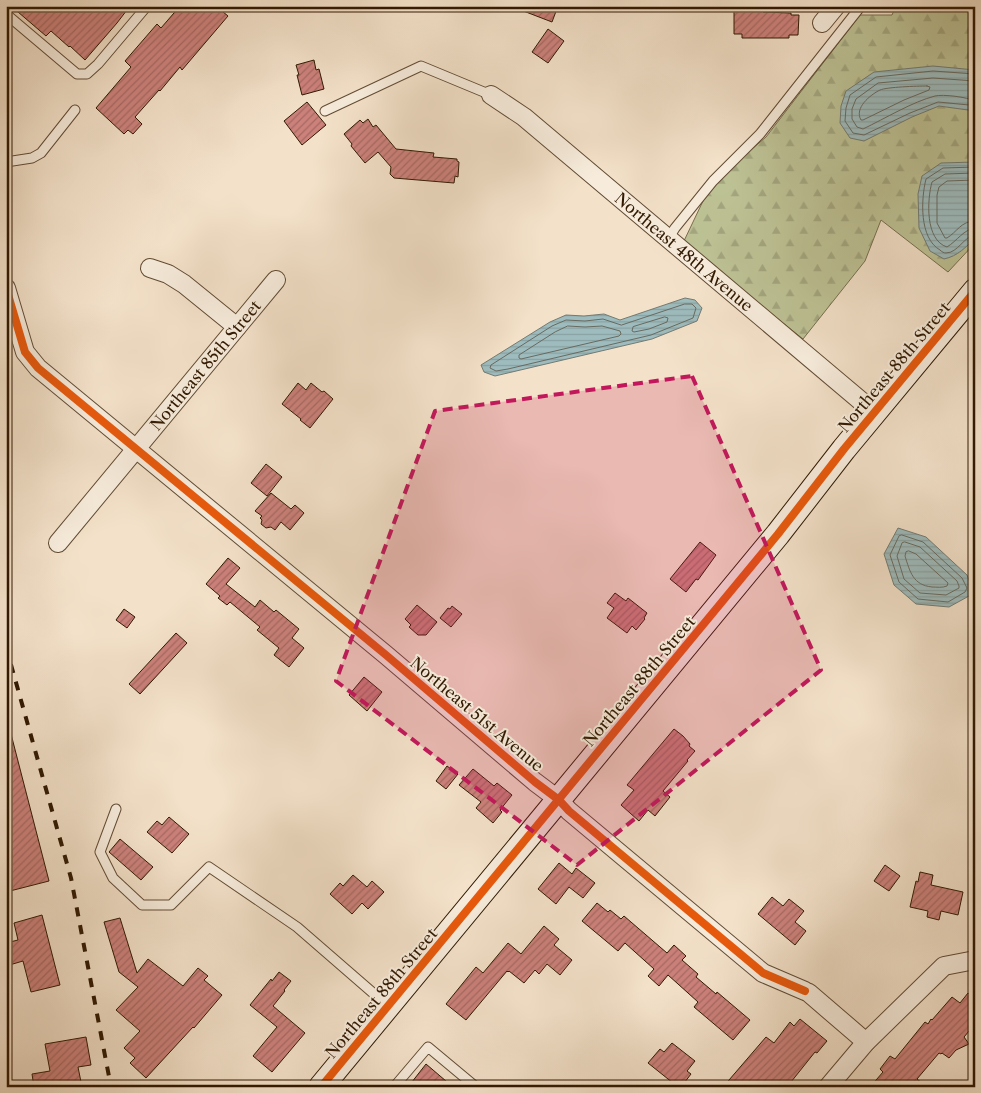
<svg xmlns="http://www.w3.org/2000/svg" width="981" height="1093" font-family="'Libre Caslon Text',serif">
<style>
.forest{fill:url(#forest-firs);stroke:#776e4c}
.water{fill:url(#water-rules);stroke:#727b73}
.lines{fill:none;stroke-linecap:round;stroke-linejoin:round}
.shore{stroke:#686a60;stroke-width:1}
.building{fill:url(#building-hatch);stroke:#311902}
.service-casing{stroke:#624b34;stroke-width:11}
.minor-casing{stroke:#624b34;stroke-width:20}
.secondary-casing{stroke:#311902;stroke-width:26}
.service{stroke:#f7ecdc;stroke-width:9}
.minor{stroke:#f7ecdc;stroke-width:18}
.secondary{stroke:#f7ecdc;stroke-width:24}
.rail{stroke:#311902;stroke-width:4;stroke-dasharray:9 9;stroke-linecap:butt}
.cycleway-casing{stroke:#f7ecdc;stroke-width:11}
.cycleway{stroke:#e8590c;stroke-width:8}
.marked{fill:#c2185b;fill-opacity:0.2;stroke:#c2185b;stroke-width:4;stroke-dasharray:10 6;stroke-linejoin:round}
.labels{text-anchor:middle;stroke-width:4;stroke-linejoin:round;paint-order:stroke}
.street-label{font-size:16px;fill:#311902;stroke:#f7ecdc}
</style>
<defs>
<pattern id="forest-firs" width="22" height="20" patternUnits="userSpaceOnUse" patternTransform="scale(1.25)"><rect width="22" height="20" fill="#bdc295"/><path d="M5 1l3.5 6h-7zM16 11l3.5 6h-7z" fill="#a3a67f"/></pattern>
<pattern id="water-rules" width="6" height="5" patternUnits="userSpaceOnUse" patternTransform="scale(1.25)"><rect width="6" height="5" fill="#9ebcbe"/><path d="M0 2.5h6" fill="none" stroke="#89a1a2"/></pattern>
<pattern id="building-hatch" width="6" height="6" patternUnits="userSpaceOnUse" patternTransform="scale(1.25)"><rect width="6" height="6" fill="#cc817b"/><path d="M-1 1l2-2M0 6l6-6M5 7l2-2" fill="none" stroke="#a66963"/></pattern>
</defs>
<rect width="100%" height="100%" fill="#f3e1c9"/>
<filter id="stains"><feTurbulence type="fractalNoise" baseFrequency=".004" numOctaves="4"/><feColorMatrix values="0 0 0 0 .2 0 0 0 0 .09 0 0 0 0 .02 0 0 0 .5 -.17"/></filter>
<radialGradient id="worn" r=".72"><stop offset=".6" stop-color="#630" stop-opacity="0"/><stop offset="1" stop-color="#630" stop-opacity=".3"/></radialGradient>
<path class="forest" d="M896,6H975V243L948,272L881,220L865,261L803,339L683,243L703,201L724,173L766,137L860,15H892Z"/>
<path class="water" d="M933,66L975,70V113L968,110L939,106L912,117L864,141L850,138L840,123L841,106L846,91L874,72Z
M975,162V238C966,247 958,256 944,259L930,251L919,228L918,194L922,176L941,163Z
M685,298L695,300L702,308L697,321L652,339L495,376L484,372L481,365L550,322L566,315L584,316L604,314L620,320Z
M898,528L926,537L967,575L973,590L969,596L949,607L916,604L894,585L884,554Z"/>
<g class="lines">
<path class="shore" d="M975,74L933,71L876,77L850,95L846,108L845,121L853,133L864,135L910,113L938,102L969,105L975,108
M975,81L933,78L878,83L856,99L852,109V119L857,127L863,129C886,118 912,102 935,96C943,94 967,97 975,101
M927,86L930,87L929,90L904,100L863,120H861C854,108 870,95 880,90C887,87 917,86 927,86Z
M975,167L943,168L926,179C921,199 919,238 940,250C942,252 944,253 946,253C958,253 964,236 975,235
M975,173L945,174L932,182C927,200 925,240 947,247C957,241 964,229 975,228
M975,180L947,181L939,187L937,195V223L945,238H947C957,232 961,221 975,221
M685,304H692L696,308L693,318L651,335L508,369L496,371L490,368L491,365L552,326L566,320L585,321L603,319L621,325Z
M665,317L668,318L667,322L649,329L634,332L632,331L633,327Z
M568,326L585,327L602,326L620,331L621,334L619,336L521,359L519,358V355L555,332Z
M902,535L923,542L962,578L967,588L965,592L948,602L918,599L899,582L890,555L899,536Z
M905,542L920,547L957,581L959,586V588L946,595L920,593L904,579L897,556L902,543Z
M909,551L916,554L948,583L947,586C942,588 937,587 932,587C913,585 910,572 905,556L906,552Z"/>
</g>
<path class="building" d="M11,6H130L117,23L85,60L70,46L69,47L51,31L46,36Z
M180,6H216L228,16L182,70L180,67L160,91L159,90L135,117L142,124L133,134L128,130L124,134L96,108L131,67L125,61L157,24L161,28Z
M513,6H558L552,22L513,7Z
M734,9H763V12L791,13V15H799L798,35H789V38H742V34H734Z
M548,29L564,41L548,63L532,52Z
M314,60L316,70L319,69L324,89L302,95L297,75H299L296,65Z
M307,102L326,125L302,145L284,121Z
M368,119L373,127L376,125L396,149L434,153L433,157L457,159V161L459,162L458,177L455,176L454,183L394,178L390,174L391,167L378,152L365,163L351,146L352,144L344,134L360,120L363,123Z
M298,383L306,390L311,383L322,392L324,391L333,399L310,428L300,420L301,419L282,404Z
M266,464L282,477L267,496L251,483Z
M271,493L291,509L295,505L304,513L290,530L281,522L275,530L271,527L266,528L261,524L262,520L260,518L262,516L255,511Z
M700,542L716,555L698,580L696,579L686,592L670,579Z
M228,558L240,568L226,584L255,607L260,600L274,612L276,610L299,629L292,638L304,648L289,667L274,655L279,648L257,630L260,627L230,602L227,605L218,598L220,596L206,584Z
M615,593L626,601L628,598L647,613L644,618L645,619L636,630L632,626L627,633L607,618L614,608L607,603Z
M417,605L437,622L426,635H418L409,627L411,625L405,619Z
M452,606L462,614L451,627L440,618L448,608L450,609Z
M124,609L135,617L127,628L116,620Z
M176,633L187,643L140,694L129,684Z
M364,677L382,692L367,711L349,695Z
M674,729L683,736L690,744L689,746L695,751L687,760L688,761L663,791L670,797L655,816L648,810L639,821L621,805L634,790L627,785Z
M6,734H11L49,881L6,892Z
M447,766L458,774L446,789L436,781Z
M473,769L494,786L497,783L512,795L500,810L502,812L493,823L476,808L481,802L459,785Z
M169,817L189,834L172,853L147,832L157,821L162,825Z
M120,839L153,867L141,880L109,852Z
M559,863L572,874L576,868L595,883L583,898L569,887L556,904L538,889Z
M885,865L900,876L889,891L874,881Z
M920,872L933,875L931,885L963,892L958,915L941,911L939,920L927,917L928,911L910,907L916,881L918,882Z
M353,875L367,887L372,881L384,892L368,909L362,903L352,914L330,894L340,883L343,886Z
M772,897L783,906L789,899L804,911L795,922L806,931L795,945L758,914Z
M597,903L608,912L610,910L621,919L624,916L667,953L674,945L686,956L682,960L698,974L696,977L716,994L717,992L750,1020L733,1040L694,1007L698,1002L668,975L659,986L648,976L654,969L625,943L618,951L582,921Z
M42,915L60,985L31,992L23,961L6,966V943L18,940L14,923Z
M120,918L137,973L148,959L183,986L198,968L208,976L204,980L222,995L194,1028L193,1027L146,1078L130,1063L135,1058L124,1048L140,1031L116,1010L138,987L119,972L104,922Z
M544,926L559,939L554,945L572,960L560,975L547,964L539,974L535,970L524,983L509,971L508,972L507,971L466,1020L446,1004L476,967L483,973L508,943L521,954Z
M279,972L291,981L284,990L285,991L273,1006L305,1033L272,1072L253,1056L277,1027L250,1005L271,979L272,981Z
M968,993L975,999V1024L964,1037L969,1044L956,1050L949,1058L942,1053L941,1054L939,1053L917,1079L927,1087H870L883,1072L880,1069L890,1056L895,1059L925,1022L928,1024L931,1019L932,1020L952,997L960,1003Z
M800,1019L827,1041L817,1053L815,1052L787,1087H723L766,1037L774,1043L790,1022L794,1026Z
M86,1037L91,1065L78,1067L82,1087H34L32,1074L50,1071L45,1044Z
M672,1043L695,1061L687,1071L691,1074L681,1087H678L648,1063L660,1049L664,1052Z
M426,1064L453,1087H408Z"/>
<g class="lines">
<g class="service-casing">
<path id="service" d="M6,14L77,74H87L98,64L147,6
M325,111L421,66L491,95
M6,162L32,158L41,153L75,110
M668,239L675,228L713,181L760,134L861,6
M116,809L100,852L113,878L142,905H171L209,867L297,927L388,1006
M394,1087L428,1047L476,1087"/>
</g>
<g class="minor-casing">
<g id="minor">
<path d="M822,23L836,6"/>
<path id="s1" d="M491,95L524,117L874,412"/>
<path d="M150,268L168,274L184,284L237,327"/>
<path d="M6,288L25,352L38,368L386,655L535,782L559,800L569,811L763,973L805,991"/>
<path id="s2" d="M58,543L276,280"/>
<path d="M809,993L866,1042"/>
<path d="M828,1087L866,1042L944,966L975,960"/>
</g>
</g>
<g class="secondary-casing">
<path id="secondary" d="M321,1087L778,534L844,449L975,291"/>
</g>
<use href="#service" class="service"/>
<use href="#minor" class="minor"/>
<use href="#secondary" class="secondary"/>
<path class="rail" d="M6,647L71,878L111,1087"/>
<g class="cycleway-casing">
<path id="cycleway" d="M6,288L25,352L38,368L386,655L535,782L559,800L569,811L763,973L805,991
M321,1087L778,534L844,449L975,291"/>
</g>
<use href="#cycleway" class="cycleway"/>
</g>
<path class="marked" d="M692,376L821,670L577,865L336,681L435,411Z"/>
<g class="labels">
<g class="street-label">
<text dy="6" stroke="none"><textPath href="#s1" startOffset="249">Northeast 48th Avenue</textPath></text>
<text dy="6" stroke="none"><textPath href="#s2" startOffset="231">Northeast 85th Street</textPath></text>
<text transform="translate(894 367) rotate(-50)" y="6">Northeast 88th Street</text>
<text transform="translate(639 681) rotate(-50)" y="6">Northeast 88th Street</text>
<text transform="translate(477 714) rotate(40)" y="6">Northeast 51st Avenue</text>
<text transform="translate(381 993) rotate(-50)" y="6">Northeast 88th Street</text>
</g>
</g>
<rect width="981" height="1093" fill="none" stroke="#f3e1c9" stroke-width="25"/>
<rect x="8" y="8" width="966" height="1078" fill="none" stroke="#311902" stroke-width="2.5"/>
<rect x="12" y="12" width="956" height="1068" fill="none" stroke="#311902"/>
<rect width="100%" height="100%" filter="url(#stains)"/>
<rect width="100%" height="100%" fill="url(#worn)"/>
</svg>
